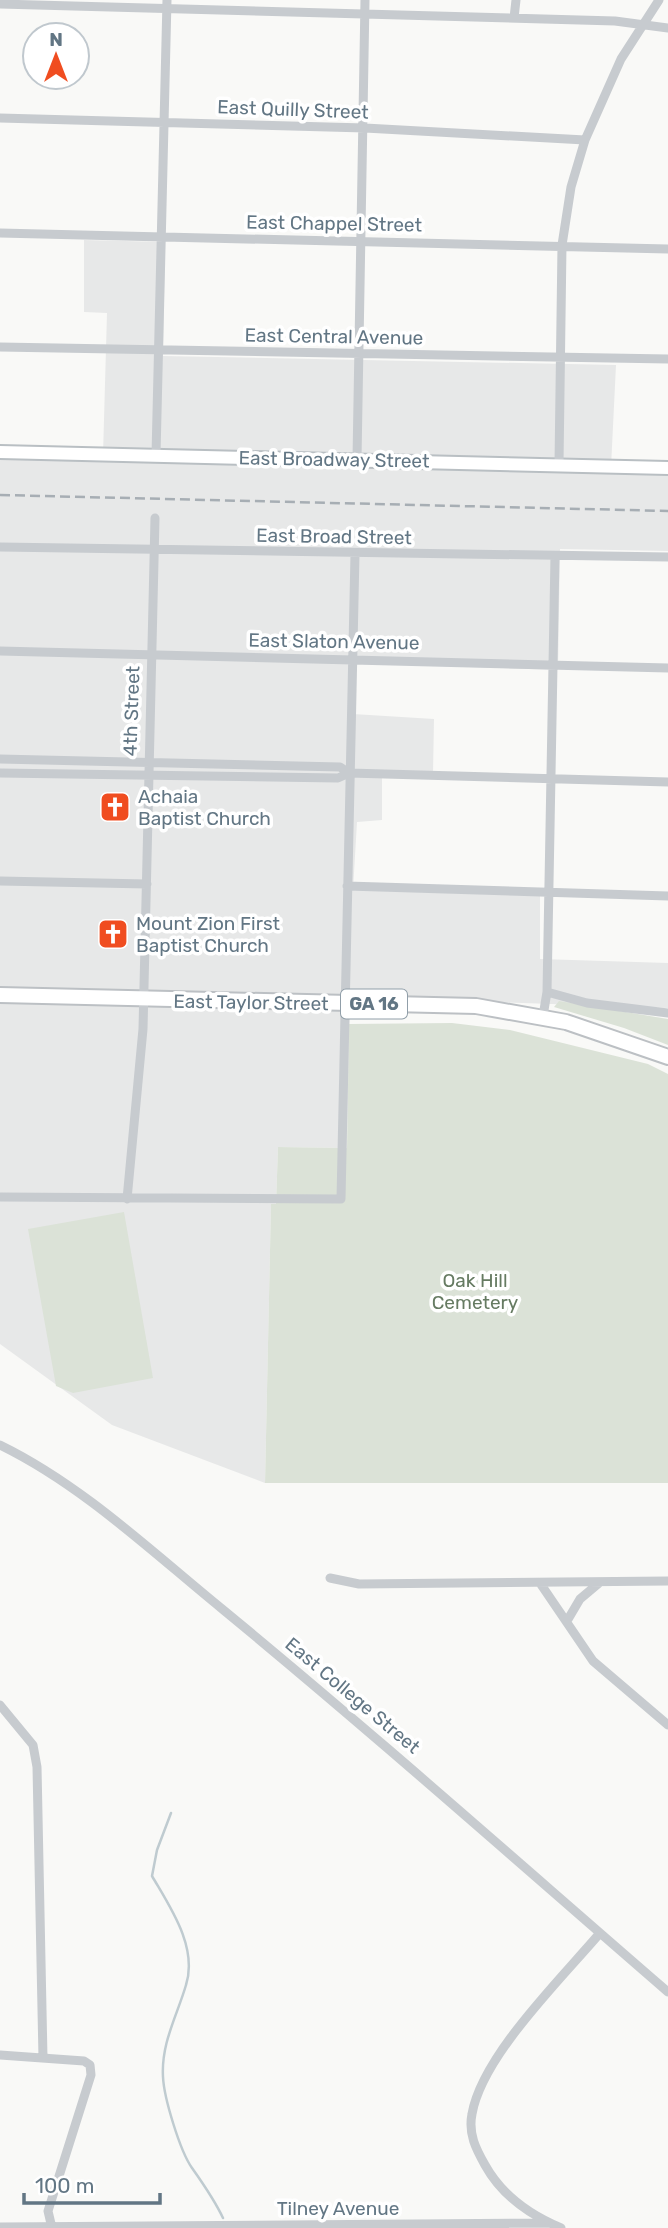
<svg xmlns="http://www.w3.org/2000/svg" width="668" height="2228" font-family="Rubik,sans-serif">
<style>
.built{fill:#e7e8e8}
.green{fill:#dbe2d7}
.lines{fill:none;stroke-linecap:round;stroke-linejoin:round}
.stream{stroke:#bfcbd0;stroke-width:2.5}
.secondary-casing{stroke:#b9bfc3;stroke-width:16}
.primary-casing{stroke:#bcc0c4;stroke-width:18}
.minor{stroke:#c7cbcf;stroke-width:9}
.secondary{stroke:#fff;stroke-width:12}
.primary{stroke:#fff;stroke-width:14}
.rail{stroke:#a7aeb4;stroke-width:2.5;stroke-dasharray:10 5;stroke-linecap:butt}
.labels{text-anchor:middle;stroke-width:7;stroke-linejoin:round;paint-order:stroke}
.shield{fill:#fff;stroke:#919fa9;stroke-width:2}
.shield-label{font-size:18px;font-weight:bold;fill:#627684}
.street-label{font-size:19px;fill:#627684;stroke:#fff}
.poi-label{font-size:19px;fill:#627684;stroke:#fff;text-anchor:start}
.park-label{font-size:19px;fill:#667b62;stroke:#fff}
</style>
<rect width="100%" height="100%" fill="#f9f9f7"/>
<path class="built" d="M84,240L165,242L163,356L616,365L611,467L668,469V551L560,549L558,670L356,663L353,714L434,719L433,774H382V820L357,822L353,890L540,896V959L668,963V1008L350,997L347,1148L278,1147L276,1204L271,1205L265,1483L112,1425L0,1344V453L103,455L107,313L84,312Z"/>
<path class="green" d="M559,1001L668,1019V1045L624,1028L554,1007Z
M452,1023L510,1030L648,1064L668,1074V1483H265L271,1204H276L278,1147L347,1148L349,1024Z
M124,1212L153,1378L73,1393L56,1386L28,1229Z"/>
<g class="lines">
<path class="stream" d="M171,1813L157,1850L152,1876C170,1907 198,1947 186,1985C177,2016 161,2043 163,2077C164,2098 180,2151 192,2168C204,2185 214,2199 223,2218"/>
<g class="secondary-casing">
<path id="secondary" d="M0,452L668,468"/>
</g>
<g class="primary-casing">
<path id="primary" d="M0,995L476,1006L566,1022L668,1057"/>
</g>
<path class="minor" d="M0,4L615,21L668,28
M514,18L516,0
M0,118L365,128L585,140
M0,233L668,249
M0,347L668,359
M156,455L167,0
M357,459L365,0
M559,464L562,245L571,187L585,140L621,59L659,0
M0,547L668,557
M0,651L668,668
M0,759L340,767L349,773
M0,773L338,778L349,773L668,782
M0,881L147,884
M347,886L668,896
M547,992L587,1003L668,1013
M543,1016L547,992L555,556
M0,1197L341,1199L355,554
M127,1199L143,1029L155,518
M0,1445C82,1485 151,1551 221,1608C373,1733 519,1863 668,1992
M330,1578L359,1584L668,1581
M540,1583L593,1661L668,1725
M567,1621L580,1599L599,1583
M0,1705L33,1745L37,1767L43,2058
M0,2055L84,2061L90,2065L91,2075L48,2211L52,2228
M0,2227L549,2223
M561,2228C530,2215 501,2194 485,2165C476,2149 468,2134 472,2114C482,2056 561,1979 600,1933"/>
<use href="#secondary" class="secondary"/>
<use href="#primary" class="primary"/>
<path class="rail" d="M0,495L668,511"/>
</g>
<defs>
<g id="church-square" transform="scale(1.575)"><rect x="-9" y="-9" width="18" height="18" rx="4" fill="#f04d20" stroke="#fff"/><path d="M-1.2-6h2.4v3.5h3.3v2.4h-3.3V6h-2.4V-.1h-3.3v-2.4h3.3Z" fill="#fff"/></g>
</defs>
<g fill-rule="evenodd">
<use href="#church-square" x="115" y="807"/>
<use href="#church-square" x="113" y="934"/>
</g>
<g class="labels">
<rect class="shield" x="341" y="989.5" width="66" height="29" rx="5"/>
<g class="shield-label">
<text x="374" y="1010">GA 16</text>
</g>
<g class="street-label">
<text transform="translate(293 109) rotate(2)" y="7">East Quilly Street</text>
<text transform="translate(334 223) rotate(1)" y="7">East Chappel Street</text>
<text transform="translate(334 336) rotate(1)" y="7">East Central Avenue</text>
<text transform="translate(334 459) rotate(1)" y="7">East Broadway Street</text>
<text transform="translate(334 536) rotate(1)" y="7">East Broad Street</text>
<text transform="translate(334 641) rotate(1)" y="7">East Slaton Avenue</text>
<text transform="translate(131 711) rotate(-88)" y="7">4th Street</text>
<text transform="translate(251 1002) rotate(1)" y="7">East Taylor Street</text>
<text transform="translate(353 1695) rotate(40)" y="7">East College Street</text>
<text x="338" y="2215">Tilney Avenue</text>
</g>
<g class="poi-label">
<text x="138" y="803">Achaia<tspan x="138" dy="22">Baptist Church</tspan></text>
<text x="136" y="930">Mount Zion First<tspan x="136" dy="22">Baptist Church</tspan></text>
</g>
<g class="park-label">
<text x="475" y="1287">Oak Hill<tspan x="475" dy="22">Cemetery</tspan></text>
</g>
</g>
<g transform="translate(56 56)"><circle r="33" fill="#ffffff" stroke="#c0c8ce" stroke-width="2"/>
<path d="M0-5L12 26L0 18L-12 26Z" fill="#f04d20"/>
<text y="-10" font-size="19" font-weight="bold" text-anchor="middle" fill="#627684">N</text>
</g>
<path d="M24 2193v10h136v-10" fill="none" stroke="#627684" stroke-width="3.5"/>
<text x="35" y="2193" font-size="21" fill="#627684" stroke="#ffffff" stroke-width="5" paint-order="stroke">100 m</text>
</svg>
